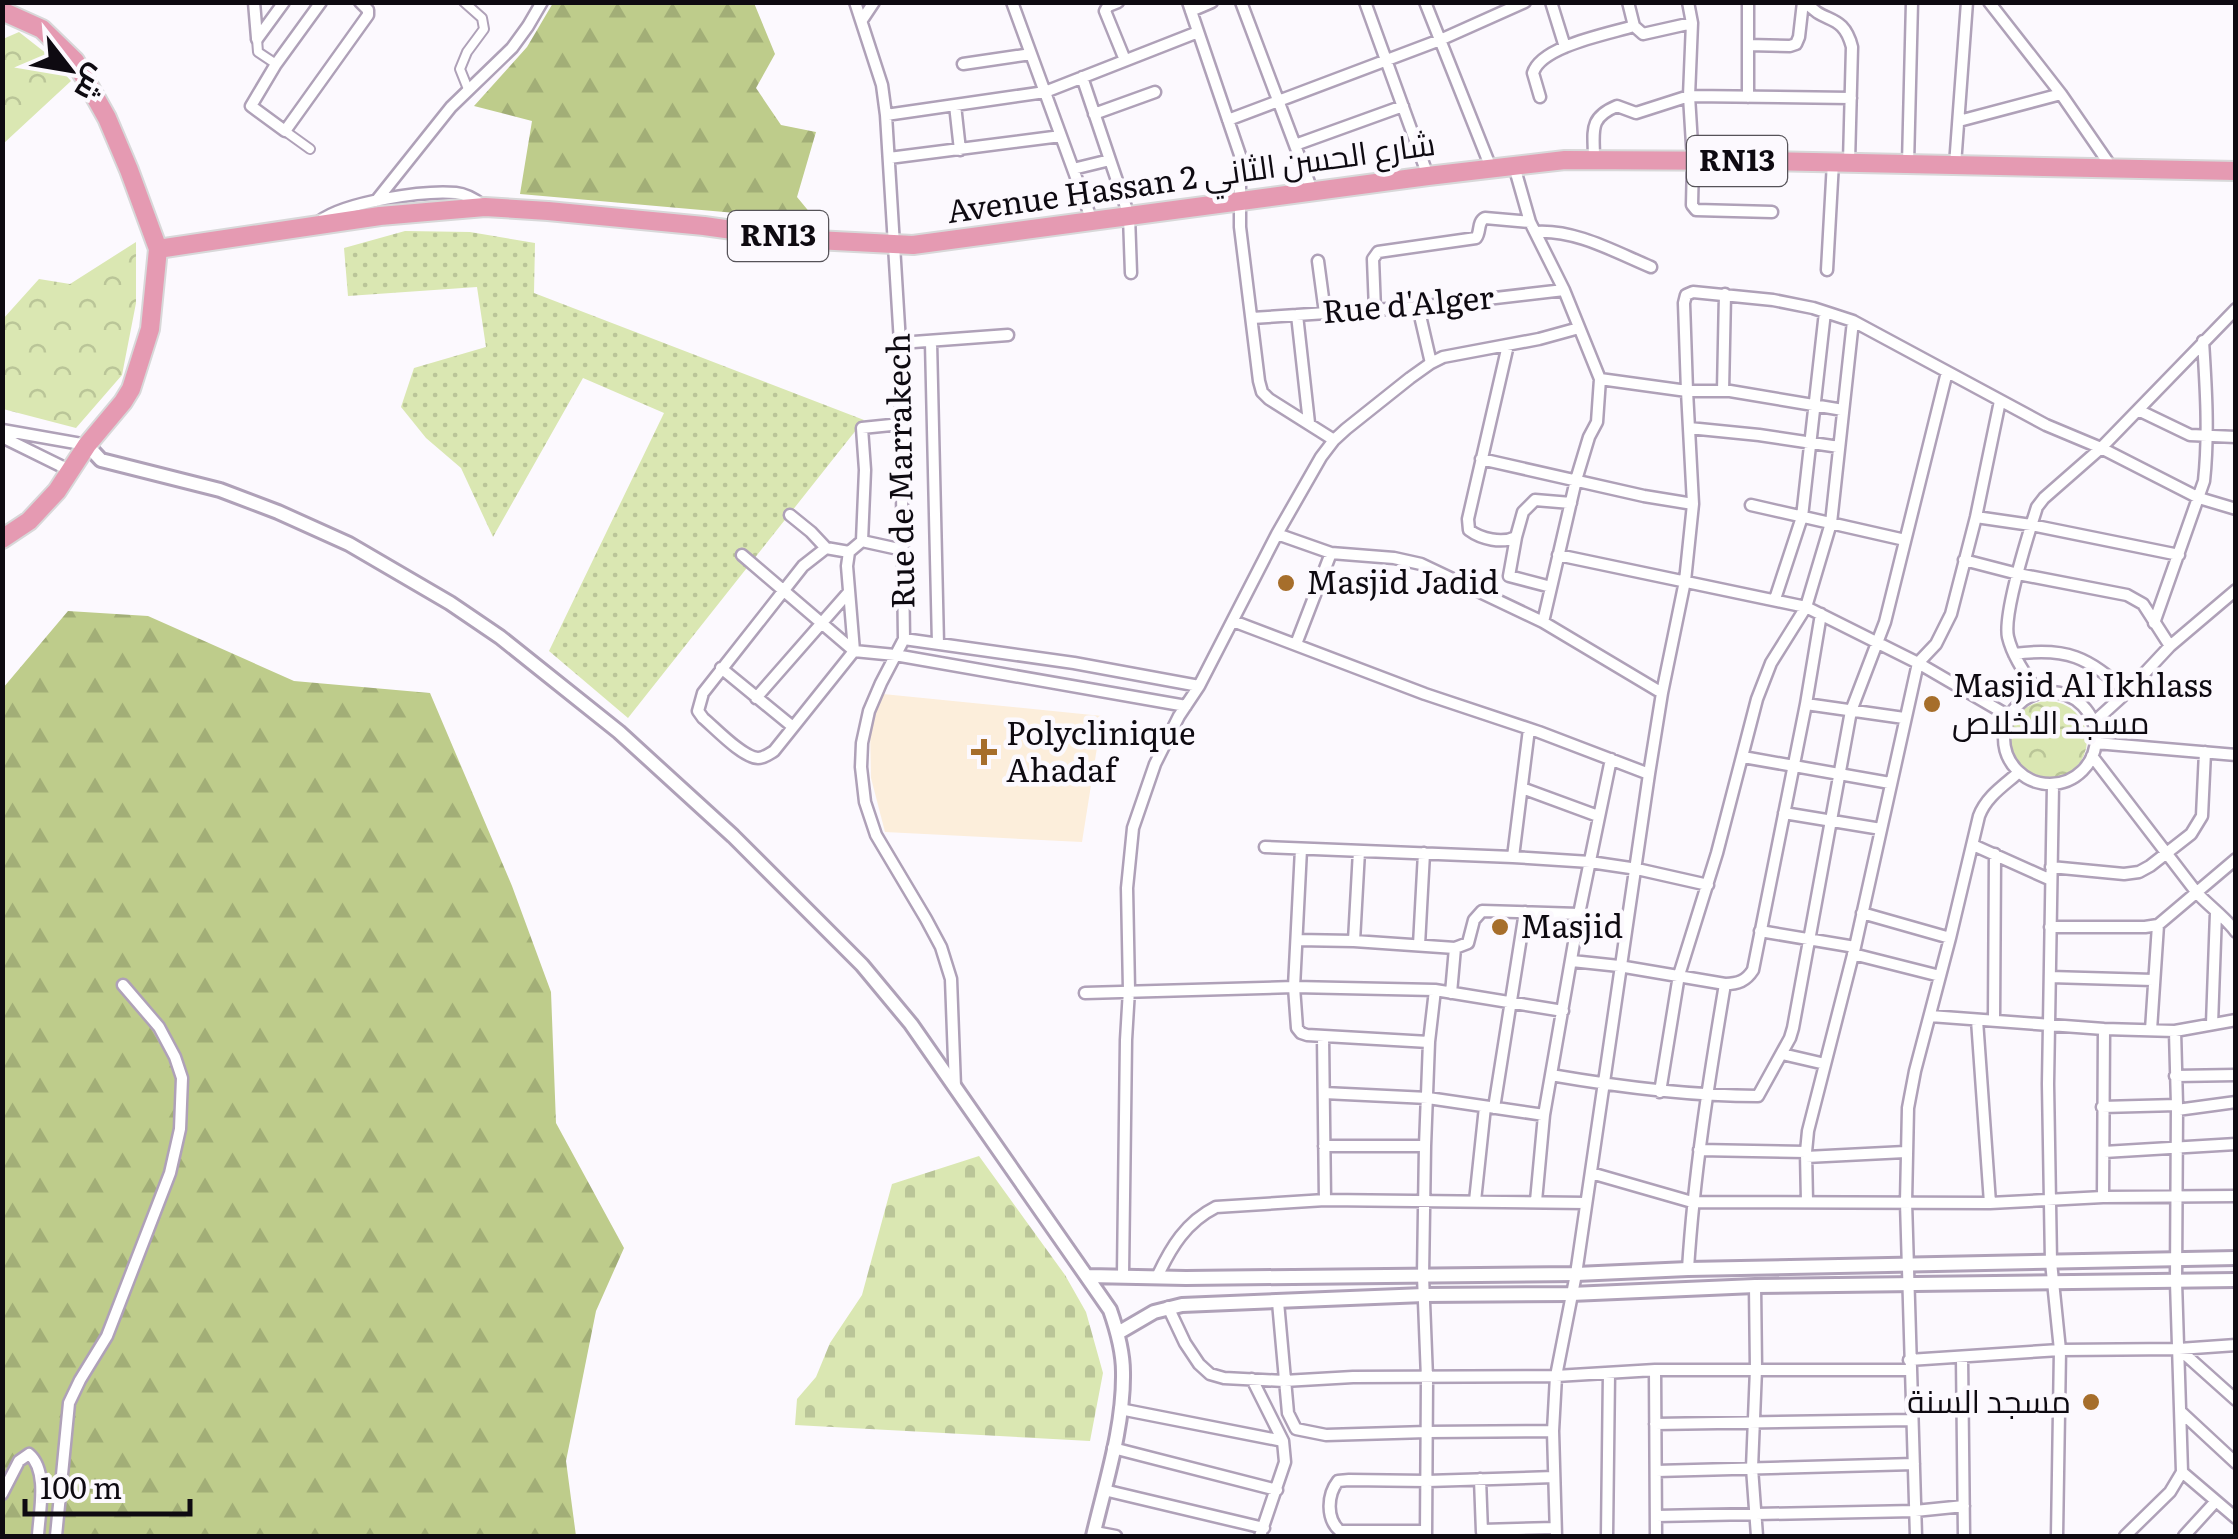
<svg xmlns="http://www.w3.org/2000/svg" width="2238" height="1539" font-family="Literata,Cairo,serif">
<style>
.medical{fill:#fceedb}
.grass{fill:url(#grass-dots)}
.forest{fill:url(#forest-firs)}
.cemetery{fill:url(#cemetery-stones)}
.park{fill:url(#park-crowns)}
.lines{fill:none;stroke-linecap:round;stroke-linejoin:round}
.pedestrian-casing{stroke:#afa1b8;stroke-width:12}
.minor-casing{stroke:#afa1b8;stroke-width:15}
.tertiary-casing{stroke:#afa1b8;stroke-width:18}
.primary-casing{stroke:#d8d8d9;stroke-width:22}
.pedestrian{stroke:#fff;stroke-width:8}
.minor{stroke:#fff;stroke-width:10}
.tertiary{stroke:#fff;stroke-width:12}
.primary{stroke:#e59ab2;stroke-width:18}
.poi-dot{fill:#a66e2b;stroke:#fcf9fe;stroke-width:4}
.labels{text-anchor:middle;stroke-width:9;stroke-linejoin:round;paint-order:stroke}
.shield{fill:#fcf9fe;stroke:#555258;stroke-width:2.5}
.shield-label{font-size:30px;font-weight:bold;fill:#0e0a11}
.street-label{font-size:32px;fill:#0e0a11;stroke:#fcf9fe}
.poi-label{font-size:32px;fill:#0e0a11;stroke:#fcf9fe;text-anchor:start}
</style>
<defs>
<pattern id="grass-dots" width="8" height="8" patternUnits="userSpaceOnUse" patternTransform="scale(2.5)"><rect width="8" height="8" fill="#dae7b2"/><path d="M2 2h.1M6 6h.1" fill="none" stroke="#bac598" stroke-width="1.8" stroke-linecap="round"/></pattern>
<pattern id="forest-firs" width="22" height="20" patternUnits="userSpaceOnUse" patternTransform="scale(2.5)"><rect width="22" height="20" fill="#becc8b"/><path d="M5 1l3.5 6h-7zM16 11l3.5 6h-7z" fill="#a2ae77"/></pattern>
<pattern id="cemetery-stones" width="16" height="16" patternUnits="userSpaceOnUse" patternTransform="scale(2.5)"><rect width="16" height="16" fill="#dae7b2"/><path d="M2 7V4a2 2 0 0 1 4 0v3zM10 15v-3a2 2 0 0 1 4 0v3z" fill="#bac598"/></pattern>
<pattern id="park-crowns" width="20" height="18" patternUnits="userSpaceOnUse" patternTransform="scale(2.5)"><rect width="20" height="18" fill="#dae7b2"/><path d="M2 6a3 3 0 1 1 6 0M12 15a3 3 0 1 1 6 0" fill="none" stroke="#bac598"/></pattern>
</defs>
<rect width="100%" height="100%" fill="#fcf9fe"/>
<path class="medical" d="M883,694L1102,716L1082,842L885,832L871,778L870,727Z"/>
<path class="grass" d="M405,231L470,232L535,243L534,293L864,420L628,718L549,651L664,413L583,378L493,537L461,468L426,438L401,407L414,368L486,347L477,287L348,296L344,248Z"/>
<path class="forest" d="M553,3H754L775,54L756,88L781,125L816,132L797,197L816,220L520,194L532,121L474,106L527,47Z
M68,611L148,616L294,681L430,693L512,886L551,992L556,1123L624,1248L596,1311L566,1461L576,1536H3V688Z"/>
<path class="cemetery" d="M979,1156L1065,1275L1086,1312L1103,1373L1090,1441L795,1425L797,1399L816,1377L830,1343L862,1295L892,1184Z"/>
<path class="park" d="M19,32L47,54L71,81L3,144V39Z
M136,242V303L122,375L76,428L3,409V319L39,279L70,284Z
M2009 740a39 39 0 1 1 78 0a39 39 0 1 1-78 0Z"/>
<g class="lines">
<g class="pedestrian-casing">
<path id="pedestrian" d="M464,2L482,18L484,29L467,52L460,69L468,89
M257,39L258,52L276,64
M285,131L310,149"/>
</g>
<g class="minor-casing">
<path id="minor" d="M254,2L257,38
M321,2L276,64L251,106L285,131L368,15V10L360,2
M855,2L882,85L886,115L900,343L904,639L881,683L869,711L862,743L861,767L865,802L876,835L926,919L941,947L951,979L955,1087
M1012,2L1092,221
M1118,2L1108,6L1105,11L1125,60
M1188,2L1240,155V227L1259,381L1262,392L1269,399L1334,440
M1241,2L1313,193
M1365,2L1428,176
M1425,2L1491,168
M1551,2L1565,47
M1628,2L1634,26L1643,34L1692,23
M1688,2L1692,23L1689,96L1693,161L1692,205L1696,210L1772,212
M1748,2V97
M1806,2C1824,25 1843,12 1852,47L1849,162
M1989,2L2061,94L2112,168
M1191,11L1212,2
M862,20L874,2
M257,39L284,2
M1748,45L1790,46L1796,44L1799,37L1803,2
M963,64L1031,54
M1082,77L1110,160
M1540,97L1533,73C1541,46 1608,34 1634,26
M955,105L960,150
M1094,114L1155,92
M886,115L1045,92L1198,32
M1228,120L1440,40L1525,2
M1959,121L2061,94
M1295,145L1403,106
M889,158L1061,136
M1594,159C1594,131 1588,118 1617,106L1636,113L1689,96L1851,98
M1908,164L1912,2
M1955,165L1967,2
M1514,166L1530,222L1564,290L1600,379L1687,391L1693,504L1685,581L1662,693L1649,774L1576,1274L1556,1376L1553,1431L1556,1536
M1073,169L1110,160L1129,216L1131,273
M376,201L451,107L512,48L528,26L542,2
M320,221C345,202 424,190 456,193C467,194 476,200 484,206
M1535,232C1575,229 1615,252 1651,267
M1318,261L1325,313
M1827,270L1833,162
M1418,307L1431,363
M1375,310L1373,259L1378,252L1476,238C1481,232 1477,222 1485,218L1530,222
M1297,315L1309,423
M1252,318L1418,307L1564,290
M931,342L938,644
M900,343L1008,335
M1508,345L1468,519L1469,530C1481,539 1502,544 1516,537L1523,512L1535,500L1571,503
M1723,391L1725,294
M1843,410L1730,391H1687L1684,303L1686,295L1693,292L1773,300L1813,308L1853,321L2046,425L2101,448L2199,498L2236,509
M2138,410L2190,435L2236,437
M1689,428L1759,435L1839,447
M2,430L87,445
M2,437L71,471
M1481,459L1644,496L1693,504
M1751,505L1905,540
M790,515L811,532L826,548
M1976,517L2031,525L2179,555
M1277,534L1331,553L1394,558L1421,564L1543,622L1662,693
M1516,537L1509,576L1551,587
M862,541L903,550
M849,552L826,548L803,566L703,693L698,711L703,718C715,728 743,758 758,758C764,758 769,754 774,751L854,651L895,655L1186,706
M742,555L853,650
M1558,555L1806,607L1918,663L2009,716
M1964,560L2018,574L2127,595L2143,604L2170,646
M1775,599L1802,517L1825,312
M1233,621L1425,694L1539,732L1649,774
M1543,622L1576,480L1589,437L1597,422L1600,379
M2154,623L2204,481C2209,435 2206,388 2203,341
M904,639L1074,663L1199,686
M1296,644L1331,553
M854,651L847,566L849,552L862,541L865,470L862,428L901,424
M2014,654C2068,647 2087,657 2127,692
M721,668L793,727
M2004 738a46 46 0 1 1 92 0a46 46 0 1 1-92 0Z
M2038,693C2027,676 2013,658 2008,637C2003,614 2029,532 2037,507L2044,498L2101,448L2236,309
M756,698L848,593
M1806,704L1904,718
M2094,722L2127,692L2170,646L2236,590
M2096,743L2236,755
M2092,756L2197,893C2209,906 2226,918 2236,932
M1743,757L1890,783
M2053,785L2048,1084L2051,1262L2060,1350L2057,1536
M1522,788L1598,816
M1784,813L1881,829
M1973,845L2051,880
M1265,847L1513,857L1590,862L1637,869L1708,885
M1301,849L1294,987L1297,1028L1301,1033L1307,1035L1429,1042
M1513,857L1529,729
M2051,867L2124,874L2139,872L2150,866L2191,834L2202,816L2205,752
M1862,913L1950,938
M2050,927H2145L2158,925L2236,859
M1760,931L1855,947
M1297,940L1354,941L1455,948L1468,943L1474,920L1482,911L1579,914
M1354,941L1359,851
M1419,945L1424,853
M1853,954L1940,976
M1572,961L1619,966L1725,984C1738,984 1746,981 1753,970L1806,704L1821,614
M2050,977L2153,980
M1085,993L1294,987L1435,990L1563,1011
M1451,993L1455,948
M1930,1016L2104,1029L2175,1031L2236,1020
M1977,1020L1990,1203
M1994,1020L1995,854
M2212,1024L2216,913
M2151,1030L2158,925
M1323,1036L1325,1200
M1782,1054L1825,1064
M1551,1075C1620,1087 1688,1096 1758,1096L1790,1038L1793,1028L1851,711L1885,622L1947,372
M2175,1076L2236,1075
M1660,1092L1679,975L1717,853L1757,699L1771,663L1806,607L1831,523L1853,321
M1324,1093L1428,1098L1544,1115
M2102,1107L2177,1105
M1494,1108L1525,912
M2177,1110L2236,1102
M1324,1146H1425
M1699,1150L1806,1152
M2104,1152L2236,1144
M1806,1157L1905,1152
M1591,1173L1692,1202L1990,1203L2103,1197L2236,1196
M2103,1197L2104,1029
M1475,1201L1485,1107
M1536,1201L1544,1115L1579,914L1611,759
M1807,1202L1806,1152L1808,1131L1855,947L1918,663L1936,644L1951,614L1976,517L2000,401
M1688,1269C1694,1173 1709,1079 1725,984
M1123,1275L1126,1040L1129,990L1127,888L1133,828L1155,764L1179,716L1199,686L1277,534L1321,457L1334,440L1346,429L1410,378L1431,363L1443,357L1539,339L1579,328
M1157,1277C1171,1247 1186,1222 1216,1207L1325,1200L1586,1203
M1755,1286L1756,1369L1752,1468L1757,1536
M1278,1302L1288,1413L1296,1429L1326,1435L1427,1432L1553,1431
M1168,1307L1185,1343L1199,1364L1210,1374L1224,1378L1284,1381L1353,1377L1556,1376L1655,1370H1910
M2179,1349L2236,1400
M1962,1357L1964,1536
M1909,1360L2060,1350L2179,1349L2236,1345
M1655,1370L1656,1536
M1252,1379L1283,1441L1285,1462L1260,1536
M1120,1409L1283,1441
M2181,1412L2236,1463
M1655,1424L1912,1420
M1113,1448L1277,1490
M1656,1471L1914,1464
M2182,1472L2236,1518
M1480,1479L1482,1532
M1104,1490L1264,1528
M2,1494L19,1461L29,1454C49,1471 39,1513 38,1536
M1656,1516L1915,1511L1964,1506
M1482,1530L1555,1528
M1426,1531H1340C1326,1519 1327,1495 1338,1481L1349,1480L1427,1481L1554,1477
M1095,1532L1116,1536
M56,1536L69,1403L80,1380L107,1336L170,1173L180,1129L182,1078L175,1057L159,1027L123,985
M1426,1536L1427,1378L1423,1276L1425,1146L1429,1042L1435,990
M1607,1536L1609,1373
M1916,1536L1906,1202L1908,1108L1915,1071L1950,938L1979,816C1986,797 2003,786 2018,773
M2125,1536L2170,1492L2182,1472L2176,1282L2177,1105L2175,1031
M2184,1536L2216,1501"/>
</g>
<g class="tertiary-casing">
<path id="tertiary" d="M87,445L101,460L220,490L278,512L349,544L450,603L500,637L619,732L733,836L862,965L911,1024L1110,1310C1117,1330 1123,1351 1123,1372C1124,1427 1105,1484 1093,1536
M1088,1276L1186,1278L1576,1274L1688,1269L2236,1258
M1118,1333L1154,1312L1182,1305L1424,1295L1571,1294L1755,1286L2236,1280"/>
</g>
<g class="primary-casing">
<path id="primary" d="M2,11L42,29L75,61L107,118L129,170L158,249L150,329L131,389L123,402L87,445L57,491L29,521L2,539
M158,249L380,216L485,207L548,211L704,226L796,239L913,245L1428,176L1565,160L1767,161L2236,171"/>
</g>
<use href="#pedestrian" class="pedestrian"/>
<use href="#minor" class="minor"/>
<use href="#tertiary" class="tertiary"/>
<use href="#primary" class="primary"/>
</g>
<g class="poi-dot">
<circle cx="1286" cy="583" r="10"/>
<circle cx="1932" cy="704" r="10"/>
<path d="M979 737h10v10h10v10h-10v10h-10v-10h-10v-10h10z"/>
<circle cx="1500" cy="927" r="10"/>
<circle cx="2091" cy="1402" r="10"/>
</g>
<g class="labels">
<g class="shield">
<rect x="1687" y="136" width="100" height="50" rx="8"/>
<rect x="728" y="211" width="100" height="50" rx="8"/>
</g>
<g class="shield-label">
<text x="1737" y="171">RN13</text>
<text x="778" y="246">RN13</text>
</g>
<g class="street-label">
<text transform="translate(1191 178) rotate(-8)" y="11">Avenue Hassan 2 شارع الحسن الثاني</text>
<text transform="translate(1408 305) rotate(-5)" y="11">Rue d'Alger</text>
<text transform="translate(901 471) rotate(-91)" y="11">Rue de Marrakech</text>
</g>
<g class="poi-label">
<text x="1306" y="594">Masjid Jadid</text>
<text x="1952" y="697">Masjid Al Ikhlass<tspan x="1952" dy="37">مسجد الاخلاص</tspan></text>
<text x="1006" y="745">Polyclinique<tspan x="1006" dy="37">Ahadaf</tspan></text>
<text x="1520" y="938">Masjid</text>
<text x="2071" y="1413" text-anchor="end">مسجد السنة</text>
</g>
</g>
<rect width="2238" height="1539" fill="none" stroke="#0e0a11" stroke-width="10"/>
<g transform="translate(70 70) rotate(121)" stroke="#fcf9fe" stroke-width="8" paint-order="stroke">
<path d="M0-8L18 38L0 25L-18 38Z" fill="#0e0a11"/>
<text y="-15" font-size="28" font-weight="bold" text-anchor="middle" fill="#0e0a11">ش</text>
</g>
<path d="M25 1499v15h165v-15" fill="none" stroke="#0e0a11" stroke-width="5"/>
<text x="40" y="1499" font-size="30" fill="#0e0a11" stroke="#fcf9fe" stroke-width="8" paint-order="stroke">100 m</text>
</svg>
